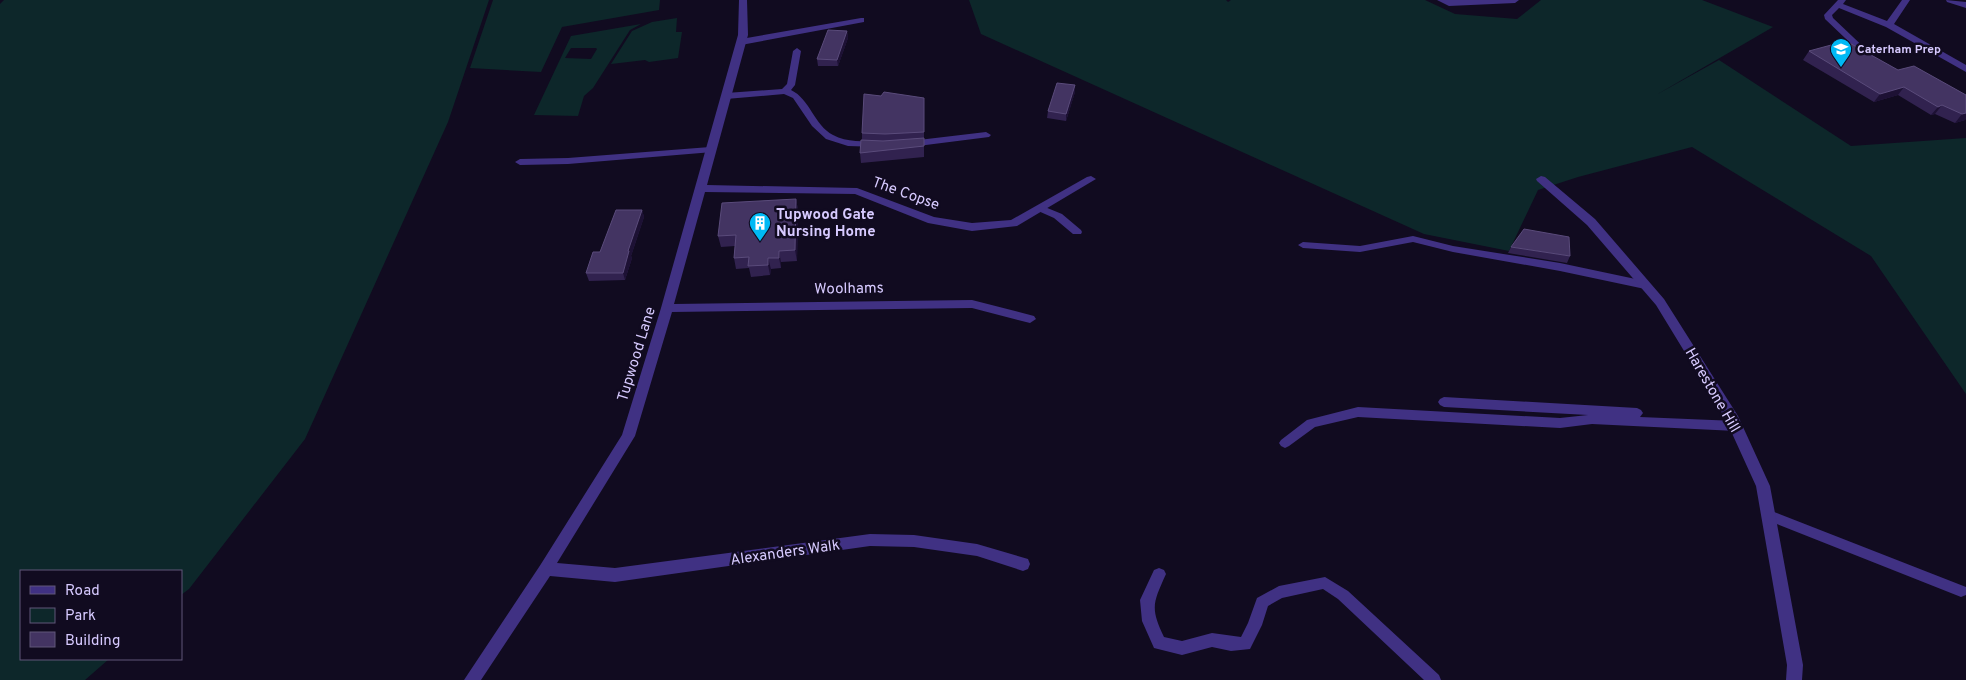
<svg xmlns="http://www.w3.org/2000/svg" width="1966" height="680" font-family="Overpass,sans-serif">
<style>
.green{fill:#0d272a;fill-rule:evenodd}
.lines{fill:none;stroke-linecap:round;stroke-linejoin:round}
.service{fill:#403183;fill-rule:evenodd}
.minor{fill:#403183;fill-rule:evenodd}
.wall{fill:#31224f}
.shaded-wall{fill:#1d1134}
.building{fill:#433462;stroke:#5a4b7b}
.labels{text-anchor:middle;stroke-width:5;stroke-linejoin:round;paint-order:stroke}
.far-poi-label{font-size:12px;font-weight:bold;fill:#d7caff;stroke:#110b20;text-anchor:start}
.street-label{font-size:15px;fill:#d7caff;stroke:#110b20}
.poi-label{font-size:15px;font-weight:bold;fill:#d7caff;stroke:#110b20;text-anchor:start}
</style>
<rect width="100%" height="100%" fill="#110b20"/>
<path class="green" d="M4,0H489L448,122L305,439L189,589L181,595V571H21V659H109L85,680H0V4Z
M493,0H660L659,10L562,27L541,72L470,68Z
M969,0H1226L1228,2L1231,0H1425L1455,14L1517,19L1541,0H1702L1773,27L1656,95L1719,60L1851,146L1966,138V394L1871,256L1692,147L1578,177L1538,190L1509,251L1424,234L981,34Z
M677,18L676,32H682L678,58L649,62L645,60L611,64L632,31L652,22Z
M641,24L630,30L593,88L584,96L578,116L534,115L571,36ZM571,48H596L597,49L591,59L565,58Z"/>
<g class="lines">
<path class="service" d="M1838,0H1846L1843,4L1887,21L1902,0H1910L1894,24L1966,65V72L1886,27L1839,8L1832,15L1833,18L1872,55L1871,57H1865L1825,19L1824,15Z
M861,18H864V22L741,45L737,42L741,39Z
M797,48L801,51L795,85L791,90C810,99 814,125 833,135C847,143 864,140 879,143V147L848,146L826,139L812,126L793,98L784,94L726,99L722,96L726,93L782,89L787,84L793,51Z
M986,132L991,135L989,137L910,147L905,144L910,141Z
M710,147L715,150L713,152L568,164L520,165L515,162L520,159L568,158Z
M1040,205L1062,214L1081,230L1082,232L1081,234H1073L1054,218L1036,210L1035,208Z
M1413,236L1453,246L1560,263L1645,281L1650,285L1645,289L1560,271L1453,252L1413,242L1360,252L1303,248L1298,245L1303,242L1360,246Z
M1444,397L1637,408L1641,410L1643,413L1640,417L1736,421L1740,423L1742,426L1740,429L1736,431L1592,424L1560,428L1358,417L1315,427L1289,446L1285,448L1281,446L1279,443L1281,440L1307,420L1358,407L1560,418L1588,415L1444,407L1440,405L1438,402L1440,399Z
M1769,510L1966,587V595L1961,597L1956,595L1764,519L1763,515L1764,511Z
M1159,568L1164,570L1166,574C1153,603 1150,608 1164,637L1182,641L1212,633L1241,637L1248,623L1257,598L1279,586L1325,577L1348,591L1439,675L1441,680H1424L1338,599L1323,589L1282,598L1268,606L1262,625L1250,649L1231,651L1212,647L1182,655L1154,648L1142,621L1140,600L1154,570Z"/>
<path class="minor" d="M739,0H747L748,35L707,185L857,188L934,217L972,223L1011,220L1087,177L1091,176L1096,179L1017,226L972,231L928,223L855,194L705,192L674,304L972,300L1034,316L1036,319L1030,323L972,308L672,312L635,436L557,563L615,568L870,534L914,535L977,544L1028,559L1030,564L1028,569L1023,571L977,556L914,547L870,546L615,582L550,576L481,680H464L541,564L622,435L661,308L738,35Z
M1437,0H1519L1515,3L1449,6Z
M1946,0L1966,2V8L1947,2Z
M1541,176L1545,177L1595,219L1664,299L1738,416L1770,486L1803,665L1802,680H1786L1787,665L1756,486L1725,418L1656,305L1587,225L1537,181L1536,179Z"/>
</g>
<path class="wall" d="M847,31L848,38L838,66H818L817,59Z
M1809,51L1898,70L1966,95V118L1965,120L1955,123L1935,114L1931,115L1898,95L1874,102L1803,60Z
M1075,85V92L1066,121L1047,118L1048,111Z
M881,96L924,98V157L861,163L860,153L862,140V133Z
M796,199L798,210L797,261L781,262V268L771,269L770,275L751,277L749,268L736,269L734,258L735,246L721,247L718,236Z
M642,210L644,217L631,256L632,258L625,280L589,281L586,273L600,252Z
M1511,247L1570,256L1567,263L1508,253Z"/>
<path class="shaded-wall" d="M847,31L848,38L838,66L837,60Z
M1075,85V92L1066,121V114Z
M1904,87L1898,95L1874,102L1880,94Z
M1942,105L1935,114L1931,115L1938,107Z
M1966,113V118L1965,120L1955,123L1962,114Z
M796,199L798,210L797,261L795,250Z
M642,210L644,217L631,256L632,258L625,280L623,273L628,251Z
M779,251L781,262V268L779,258Z
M768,258L771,269L770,275L768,265Z"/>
<path class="building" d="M828,30L847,31L837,60L817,59Z
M1846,41L1898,70L1914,66L1966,95V113L1962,114L1942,105L1938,107L1904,87L1880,94L1809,51Z
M1057,83L1075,85L1066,114L1048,111Z
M884,92L924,98V132L885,134L862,133L864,94L881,96Z
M924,138V146L860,153L861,140L883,141Z
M796,199L795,250L779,251V258H768V265L748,266L749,257L734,258L736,235L718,236L722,203Z
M616,210H642L628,251H629L623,273H586L593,252H600Z
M1524,229L1569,237L1570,256L1511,247Z"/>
<defs>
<g id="school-pin" transform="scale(1.125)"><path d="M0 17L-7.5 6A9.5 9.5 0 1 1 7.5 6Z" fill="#00b9f5" stroke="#110b20"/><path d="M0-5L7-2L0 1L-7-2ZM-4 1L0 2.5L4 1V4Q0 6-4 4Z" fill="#fff"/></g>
<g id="building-pin" transform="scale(1.125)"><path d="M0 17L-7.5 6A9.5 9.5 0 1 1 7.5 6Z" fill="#00b9f5" stroke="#110b20"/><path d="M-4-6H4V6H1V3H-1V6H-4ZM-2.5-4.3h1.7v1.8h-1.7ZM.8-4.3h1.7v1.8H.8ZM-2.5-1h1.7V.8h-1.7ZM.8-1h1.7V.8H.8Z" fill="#fff"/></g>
</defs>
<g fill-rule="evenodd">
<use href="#school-pin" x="1841" y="49"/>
<use href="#building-pin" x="760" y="223"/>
</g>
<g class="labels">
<g class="far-poi-label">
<text x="1857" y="53">Caterham Prep</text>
</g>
<g class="street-label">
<text transform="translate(906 193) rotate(20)" y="5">The Copse</text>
<text transform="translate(849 288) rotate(-1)" y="5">Woolhams</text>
<text transform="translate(636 354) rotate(-73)" y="5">Tupwood Lane</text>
<text transform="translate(1713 390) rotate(60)" y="5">Harestone Hill</text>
<text transform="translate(785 552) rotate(-8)" y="5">Alexanders Walk</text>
</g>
<g class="poi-label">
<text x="776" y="219">Tupwood Gate<tspan x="776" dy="17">Nursing Home</tspan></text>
</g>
</g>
<rect x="20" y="570" width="162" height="90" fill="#110b20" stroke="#605779"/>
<rect x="30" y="586" width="25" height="8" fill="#403183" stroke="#605779"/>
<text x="65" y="595" font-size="15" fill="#d7caff">Road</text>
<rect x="30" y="608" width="25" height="15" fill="#0d272a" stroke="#605779"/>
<text x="65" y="620" font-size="15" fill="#d7caff">Park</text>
<rect x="30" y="632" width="25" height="15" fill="#433462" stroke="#605779"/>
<text x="65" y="645" font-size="15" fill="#d7caff">Building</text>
</svg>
